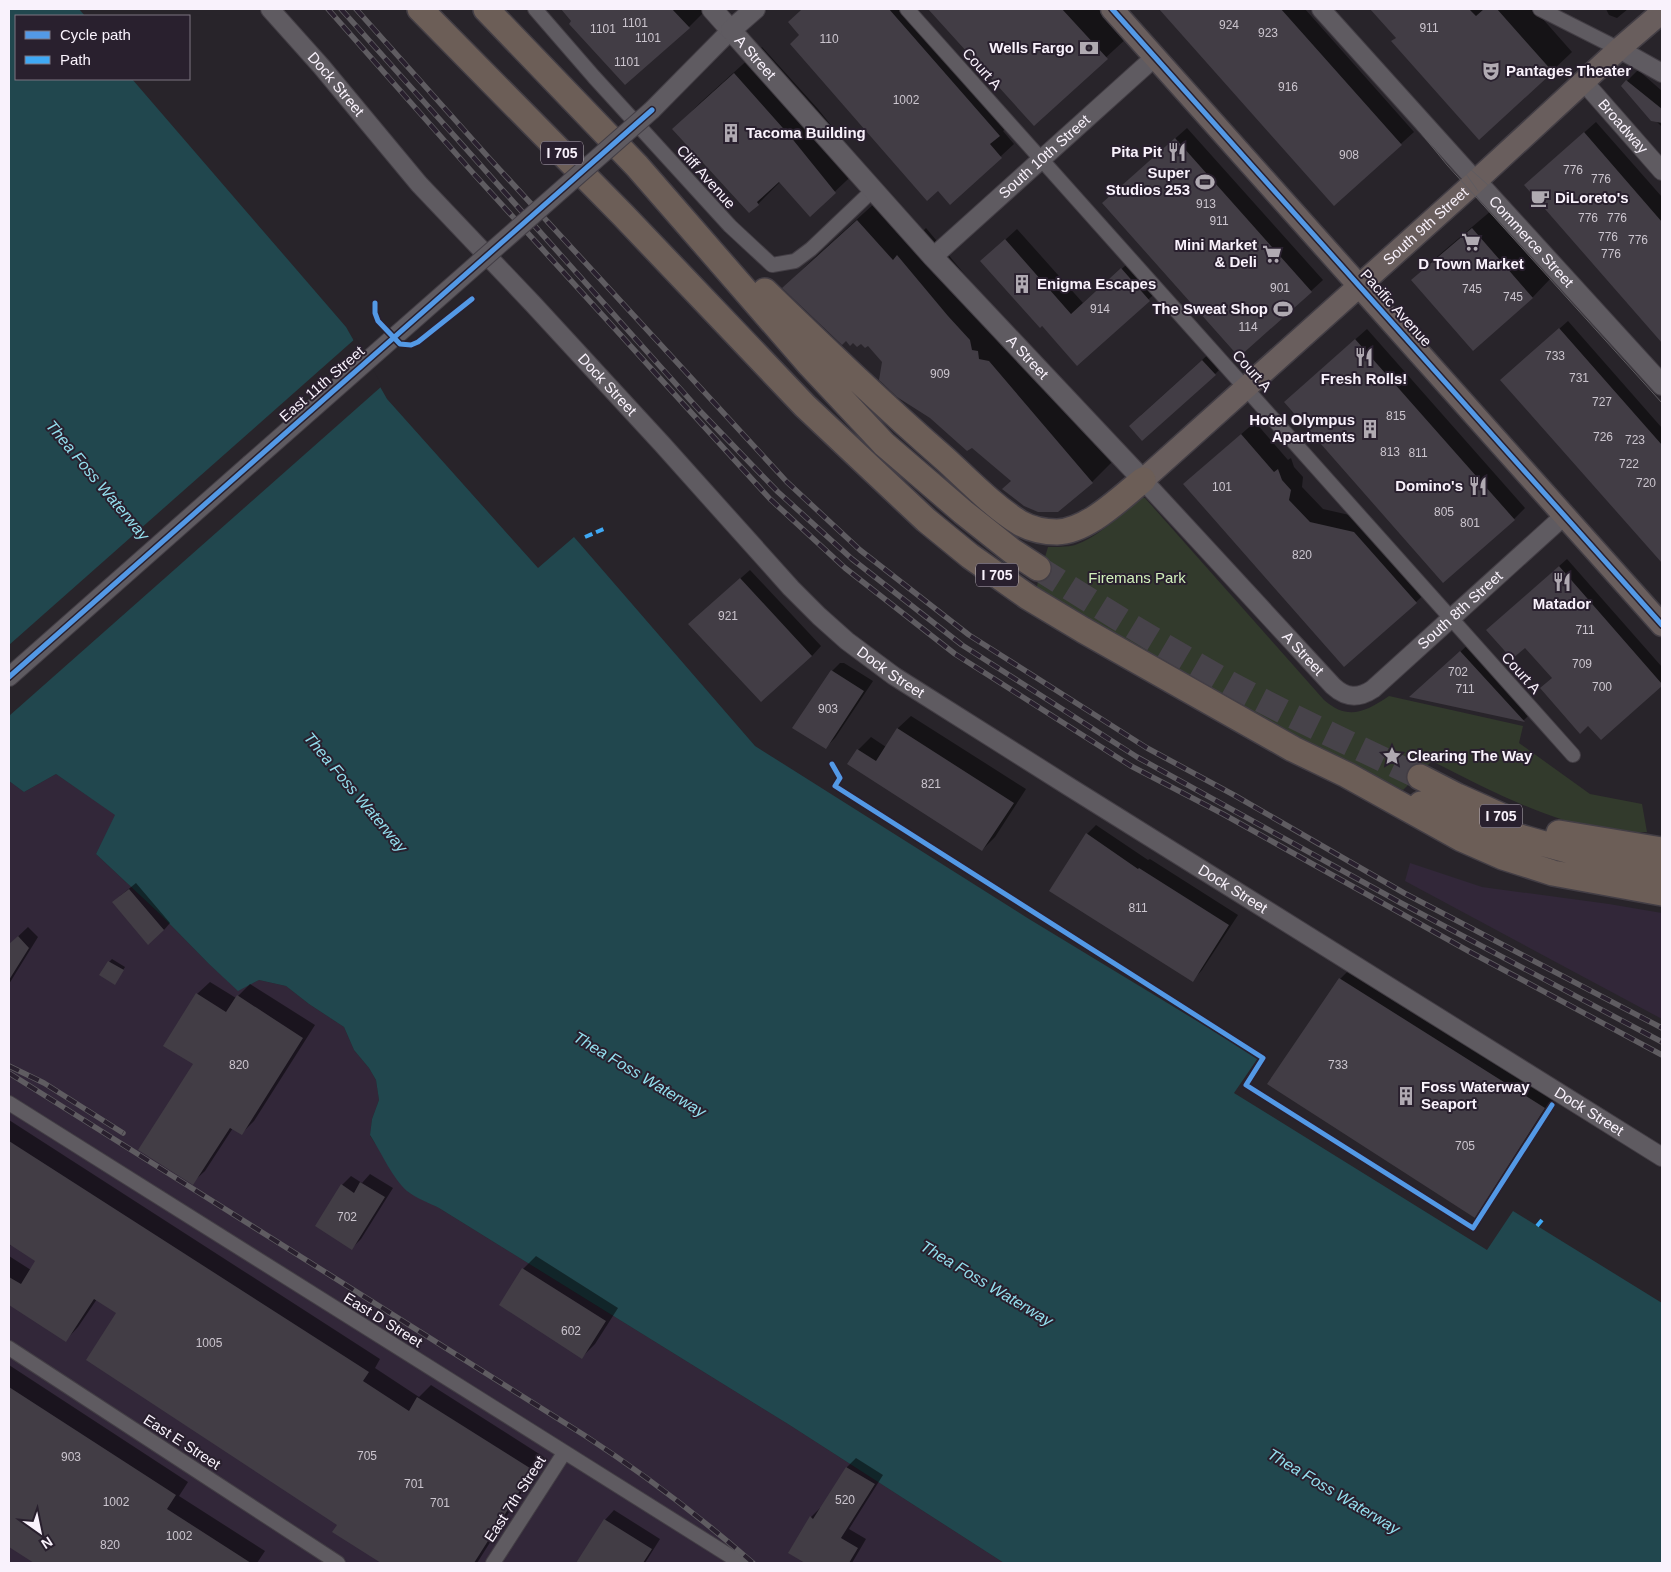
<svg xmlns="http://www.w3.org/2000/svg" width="1671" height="1572" font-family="Helvetica,sans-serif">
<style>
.built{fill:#322739}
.green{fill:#323a2c}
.water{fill:#21474e}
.pier{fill:#28242a}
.shadow{fill:#0007}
.building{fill:#423d45}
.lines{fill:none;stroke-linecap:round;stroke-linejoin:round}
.motorway-tunnel{stroke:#47434a;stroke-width:25;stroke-dasharray:25 12;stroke-linecap:butt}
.minor-casing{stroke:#433e45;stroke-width:16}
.tertiary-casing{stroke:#433e45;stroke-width:20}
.secondary-casing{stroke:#433e45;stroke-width:22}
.primary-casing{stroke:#433e45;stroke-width:25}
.motorway-casing{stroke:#433e45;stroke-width:28}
.minor{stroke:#5f5b61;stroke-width:14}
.tertiary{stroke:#5f5b61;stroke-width:18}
.secondary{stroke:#5f5b61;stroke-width:20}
.primary{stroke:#695e5d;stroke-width:22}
.motorway{stroke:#6c5e57;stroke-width:25}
.tram{stroke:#5f5c61;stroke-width:1}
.rail-casing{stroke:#5f5c61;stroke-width:5.5}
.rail{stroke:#29202e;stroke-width:4;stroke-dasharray:11;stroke-linecap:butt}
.tertiary-bridge-casing{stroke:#433e45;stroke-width:20;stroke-linecap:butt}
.tertiary-bridge{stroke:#5f5b61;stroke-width:18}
.quiet{stroke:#3fa9f5;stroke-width:4;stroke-dasharray:8 4;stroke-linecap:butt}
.cycleway-casing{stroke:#29202e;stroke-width:8}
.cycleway{stroke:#5399e6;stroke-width:5}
.labels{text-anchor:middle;stroke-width:4;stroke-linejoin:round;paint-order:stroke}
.number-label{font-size:12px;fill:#cbc5ce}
.shield{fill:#29202e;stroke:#bbb3be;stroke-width:1}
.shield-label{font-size:14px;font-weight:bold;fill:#f9f2fc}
.poi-label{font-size:15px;font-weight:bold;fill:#f9f2fc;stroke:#29202e;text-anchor:end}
.street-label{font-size:15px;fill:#f9f2fc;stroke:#29202e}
.park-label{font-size:15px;fill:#d1f0bb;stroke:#29202e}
.water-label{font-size:16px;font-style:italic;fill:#94e0ef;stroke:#29202e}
</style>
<rect width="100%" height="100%" fill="#28242a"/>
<path class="built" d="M56,774L116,815L96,854L159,913L209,964L238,990L259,980L286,986L309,1004L344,1027L354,1050L369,1068L376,1080L379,1100L372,1119L370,1136L408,1191L439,1208L788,1424L1004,1563H9V781L24,792Z
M1410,863L1482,887L1609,904L1662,913V1019L1405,881Z"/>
<path class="green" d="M1139,498H1145L1324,700C1348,721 1365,712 1389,696L1523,726L1519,743L1590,794L1642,804L1647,832C1635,832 1621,834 1609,832C1547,820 1488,790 1432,761L1403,790L1223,700L1037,587L1041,563L1043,564L1048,547C1056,547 1067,547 1075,545C1100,536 1120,515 1139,498Z"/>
<path class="water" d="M9,9H79L85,16H16V79H132L346,327L387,399L538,568L574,537L755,746L1029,919L1258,1058L1234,1093L1487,1250L1513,1211L1662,1303V1563H1004L788,1424L439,1208C429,1203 416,1198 407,1191C393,1179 381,1152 370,1135L372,1119L379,1100L376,1080L369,1068L354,1050L344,1027L309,1004L286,986L259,980L238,991L209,964L159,913L96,854L115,815L56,774L24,792L9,781Z"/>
<path class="pier" d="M356,338L382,386L9,716V645Z"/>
<path class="shadow" d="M562,9H707L689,27L573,21Z
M802,9H913L1012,122L1003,131L1014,144L950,203L789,22Z
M930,9H1102L1128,37L1034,124Z
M1160,9H1305L1414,132L1334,204Z
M1371,9H1534L1572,52L1552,71L1397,37Z
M1606,9H1628L1617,18L1609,15Z
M762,47L818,109L863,165L810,215L780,182L758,204L674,129L701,102Z
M1638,70L1662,91V127L1622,86Z
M1596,122L1662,197V341L1525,185Z
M1187,128L1323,280L1311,291L1115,192Z
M886,193L921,233L926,228L976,288L998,311L1000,322L1120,454L1092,482L1012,480L972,446L883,362L868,344L784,288L812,260Z
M1492,210L1551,278L1532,298L1413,280L1432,261Z
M1017,229L1083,303L1134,258L1161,288L1077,364L982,261Z
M1568,321L1662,428V561L1502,380Z
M1367,329L1525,508L1514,519L1297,391Z
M1212,351L1224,365L1215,374L1140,416Z
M1255,422L1288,460L1291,458L1294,467L1303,477L1302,487L1323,509L1367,519L1429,590L1416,602L1198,472Z
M1567,559L1662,667V685L1601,739L1553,677L1525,646L1496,622Z
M750,570L821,646L812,656L700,614Z
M1471,642L1533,711L1524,720L1412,696Z
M840,663H844L873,681L835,738L826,747L830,673Z
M911,716L1026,789L995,837L982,850L849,764L858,750L871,737L886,747L898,728Z
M1096,825L1148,860L1150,859L1238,915L1202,970L1193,980L1087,834Z
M136,883L170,923L164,930L120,896Z
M28,927L38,937L9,984V945Z
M112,959L125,967L117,980L109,962Z
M1353,966L1557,1095L1488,1203L1475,1216L1269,1083L1340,979Z
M210,982L236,998L250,984L315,1025L254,1121L242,1133L233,1128L205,1171L192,1183L197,994Z
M9,1120L380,1359L375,1368L419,1397L431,1385L544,1457L477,1563H384L334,1532L338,1524L118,1313L97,1299L78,1327L66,1340L9,1304V1256L31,1270L37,1261L11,1244L9,1248Z
M370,1174L393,1188L361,1239L352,1248L342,1185L351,1176L362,1183Z
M536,1256L618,1308L595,1344L582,1357L523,1269Z
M9,1365L188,1482L179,1496L265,1551L257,1563H36L9,1546Z
M856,1458L883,1475L849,1529L866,1539L852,1563H808L789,1552L811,1517L820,1508L821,1509L847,1467Z
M614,1510L660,1539L645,1563H581L579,1562L605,1520Z"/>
<path class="building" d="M561,9H672L690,28L625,85L569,24L571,21Z
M802,9H889L1000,136L990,144L1002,158L950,205L938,191L927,201L790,44L799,35L788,22Z
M928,9H1062L1108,59L1034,126Z
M1159,9H1281L1402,145L1334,206Z
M1370,9H1469L1476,16L1484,9H1497L1553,72L1479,140L1391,41L1396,38Z
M734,73L790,136L836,193L810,217L779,182L757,202L759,205L749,213L672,129Z
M1626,80L1662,109V123L1651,121L1621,86Z
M1584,132L1662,222V343L1524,185Z
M1175,138L1312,292L1239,357L1102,203Z
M857,220L893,260L897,255L948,316L970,340L972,350L978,351L979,359L989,361L1093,483L1058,512H1038L1024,506L1002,489L1011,481L972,448L967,451L930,418L897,397L879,380L882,362L868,346L865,348L861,344L857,347L853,343L850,346L846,341L842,345L782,288Z
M1472,228L1533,298L1473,351L1411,280Z
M1005,239L1071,314L1121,268L1150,301L1077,366L1042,326L1040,328L980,261Z
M1559,328L1662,445V563L1500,380Z
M1355,339L1515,520L1443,583L1284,402Z
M1202,360L1216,375L1142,441L1129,426Z
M1241,434L1274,472L1278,469L1282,480L1291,490L1289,500L1310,522L1354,532L1417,603L1344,667L1183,484Z
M1559,566L1662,684V686L1601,740L1588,726L1580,734L1540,688L1552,678L1525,648L1512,659L1486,630Z
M740,578L812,656L761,702L688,624Z
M1460,651L1525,722L1409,697Z
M831,670L864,691L826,749L792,728Z
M897,728L1014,803L982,851L847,764L857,749L876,761Z
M1086,833L1138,869L1139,868L1229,925L1193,982L1049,891Z
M129,889L164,930L148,945L112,902Z
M18,936L29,948L9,980V944Z
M108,961L124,970L115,985L99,975Z
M1339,978L1545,1108L1475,1218L1267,1084Z
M196,993L226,1012L237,995L303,1038L242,1135L230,1128L193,1185L138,1150L193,1064L163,1046Z
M9,1141L369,1372L363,1381L409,1411L417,1397L533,1470L474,1563H381L332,1532L337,1525L86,1360L116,1313L94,1299L66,1342L9,1305V1277L21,1284L35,1261L9,1244Z
M360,1182L385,1197L352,1250L315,1226L341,1184L354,1193Z
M522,1268L606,1321L582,1359L499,1305Z
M9,1387L176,1495L167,1509L251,1563H34L9,1547Z
M846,1467L875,1484L841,1538L858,1548L849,1563H805L788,1553L810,1516L813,1519Z
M604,1519L652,1549L643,1563H576Z"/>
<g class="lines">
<path class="motorway-tunnel" d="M1038,568C1103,609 1169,650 1236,687C1296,719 1359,748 1420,777"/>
<g class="minor-casing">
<path id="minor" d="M535,9L594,77L730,226L772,265L795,261L811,249L874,189
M907,9L1573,755
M1540,9L1619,49
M9,1103L741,1563
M9,1348L338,1563
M493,1563L564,1453"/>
</g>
<g class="tertiary-casing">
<g id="tertiary">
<path id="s1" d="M270,9L321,66L419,184L533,304L662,444L791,588L819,616L847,641L894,676L1068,786L1662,1157"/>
<path d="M1321,9L1476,181"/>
<path d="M1619,49L1662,73"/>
<path id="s2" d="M1584,82L1662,171"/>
<path d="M652,110L731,30"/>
<path id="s3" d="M933,257L1155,57"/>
<path id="s4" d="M1143,480L1333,686C1346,698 1358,699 1373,689L1565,515"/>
<path d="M9,677L250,464"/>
</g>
</g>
<g class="secondary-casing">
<g id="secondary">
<path id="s5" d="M712,9L933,257L1143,480"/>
<path d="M731,30L755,9"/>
<path id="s6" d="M1476,181L1662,385"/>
</g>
</g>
<g class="primary-casing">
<g id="primary">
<path d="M1112,9L1662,625"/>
<path id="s7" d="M1143,480L1476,181L1619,49L1662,12"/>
</g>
</g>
<g class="motorway-casing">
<path id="motorway" d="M420,9L623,215L805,406L926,520L970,556L1028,597L1083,630L1293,749L1347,775L1462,839L1503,857L1553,873L1662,893
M486,9L637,166L810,365L884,444L963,512L1012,551L1038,568
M765,291C824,348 883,405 945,459C969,481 993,506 1020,523C1031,529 1044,532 1057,532C1088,531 1120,498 1143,480
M1420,777L1457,796L1506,818
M1421,804C1499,834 1581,854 1662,875
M1559,833L1662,850"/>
</g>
<use href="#minor" class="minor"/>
<use href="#tertiary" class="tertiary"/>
<use href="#secondary" class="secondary"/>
<use href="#primary" class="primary"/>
<use href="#motorway" class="motorway"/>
<path class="tram" d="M1313,9L1404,112L1447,165L1662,403
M1327,9L1412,104L1449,150L1478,191
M1449,150L1488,185L1662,376"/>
<g class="rail-casing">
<path id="rail" d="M328,9L473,173L770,499L845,568L955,654L1131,766L1223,814L1472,953L1662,1055
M341,9L700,411L778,492L852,559L962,645L1137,757L1401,903L1662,1042
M356,9L489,158L787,482L860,550L969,635L1147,748L1234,795L1404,893L1662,1028
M9,1066L44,1083L123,1133
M9,1073L584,1435C644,1474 699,1516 753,1563"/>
</g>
<use href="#rail" class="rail"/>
<g class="tertiary-bridge-casing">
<path id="tertiary-bridge" d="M250,464L652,110"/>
</g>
<use href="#tertiary-bridge" class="tertiary-bridge"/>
<path class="quiet" d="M585,537L606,528
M1537,1226L1542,1220"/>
<g class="cycleway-casing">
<path id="cycleway" d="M1112,9L1662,625
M375,303V313L378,321L400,344L411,345L418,342L472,299
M9,677L652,110
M832,764L840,778L835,786L1263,1058L1246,1085L1473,1228L1552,1105"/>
</g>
<use href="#cycleway" class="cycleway"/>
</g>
<defs>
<g id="bank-bare" transform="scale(1.5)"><path d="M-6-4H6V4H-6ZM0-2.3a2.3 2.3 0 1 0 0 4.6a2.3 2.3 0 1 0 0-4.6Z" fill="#b0aab2" stroke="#29202e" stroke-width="2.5" paint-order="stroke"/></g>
<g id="theatre-bare" transform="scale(1.5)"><path d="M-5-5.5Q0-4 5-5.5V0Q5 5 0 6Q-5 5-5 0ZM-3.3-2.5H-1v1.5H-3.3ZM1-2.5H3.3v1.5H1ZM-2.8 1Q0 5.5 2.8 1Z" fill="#b0aab2" stroke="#29202e" stroke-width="2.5" paint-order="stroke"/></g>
<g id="building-bare" transform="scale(1.5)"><path d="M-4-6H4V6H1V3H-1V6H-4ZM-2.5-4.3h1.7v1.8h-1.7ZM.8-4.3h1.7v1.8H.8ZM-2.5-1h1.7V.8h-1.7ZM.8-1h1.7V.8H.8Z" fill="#b0aab2" stroke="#29202e" stroke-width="2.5" paint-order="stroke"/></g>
<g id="restaurant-bare" transform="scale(1.5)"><path d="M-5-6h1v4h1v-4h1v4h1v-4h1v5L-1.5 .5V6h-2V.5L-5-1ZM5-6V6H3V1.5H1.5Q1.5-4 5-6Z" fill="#b0aab2" stroke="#29202e" stroke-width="2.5" paint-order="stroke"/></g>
<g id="stadium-bare" transform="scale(1.5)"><path d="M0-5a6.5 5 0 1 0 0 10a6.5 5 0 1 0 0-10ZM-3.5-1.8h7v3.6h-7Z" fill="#b0aab2" stroke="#29202e" stroke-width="2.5" paint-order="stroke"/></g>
<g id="cafe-bare" transform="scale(1.5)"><path d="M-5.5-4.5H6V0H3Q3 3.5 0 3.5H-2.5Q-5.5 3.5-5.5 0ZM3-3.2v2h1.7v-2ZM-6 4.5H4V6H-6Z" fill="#b0aab2" stroke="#29202e" stroke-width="2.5" paint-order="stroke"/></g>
<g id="supermarket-bare" transform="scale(1.5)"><path d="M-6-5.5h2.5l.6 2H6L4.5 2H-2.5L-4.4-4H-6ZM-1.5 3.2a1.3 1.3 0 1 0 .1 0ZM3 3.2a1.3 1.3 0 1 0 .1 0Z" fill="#b0aab2" stroke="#29202e" stroke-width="2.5" paint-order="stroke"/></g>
<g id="sight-bare" transform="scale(1.5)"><path d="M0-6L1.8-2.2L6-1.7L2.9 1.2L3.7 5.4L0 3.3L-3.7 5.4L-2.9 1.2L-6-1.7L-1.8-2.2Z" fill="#b0aab2" stroke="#29202e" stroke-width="2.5" paint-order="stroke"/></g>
</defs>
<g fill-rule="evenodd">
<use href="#bank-bare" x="1089" y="48"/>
<use href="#theatre-bare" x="1491" y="71"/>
<use href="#building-bare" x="731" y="133"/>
<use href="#restaurant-bare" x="1177" y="152"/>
<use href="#stadium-bare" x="1205" y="182"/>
<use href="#cafe-bare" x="1540" y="198"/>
<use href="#supermarket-bare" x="1471" y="242"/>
<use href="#supermarket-bare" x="1272" y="254"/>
<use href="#building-bare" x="1022" y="284"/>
<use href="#stadium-bare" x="1283" y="309"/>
<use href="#restaurant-bare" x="1364" y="357"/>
<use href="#building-bare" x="1370" y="429"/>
<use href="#restaurant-bare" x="1478" y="486"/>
<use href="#restaurant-bare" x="1562" y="582"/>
<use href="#sight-bare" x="1392" y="756"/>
<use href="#building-bare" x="1406" y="1096"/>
</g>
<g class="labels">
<g class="number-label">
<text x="635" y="27">1101</text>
<text x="1229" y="29">924</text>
<text x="1429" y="32">911</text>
<text x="603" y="33">1101</text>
<text x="1268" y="37">923</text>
<text x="648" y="42">1101</text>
<text x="829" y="43">110</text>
<text x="627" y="66">1101</text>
<text x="1288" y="91">916</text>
<text x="906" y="104">1002</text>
<text x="1349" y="159">908</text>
<text x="1573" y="174">776</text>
<text x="1601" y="183">776</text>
<text x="1206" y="208">913</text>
<text x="1588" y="222">776</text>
<text x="1617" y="222">776</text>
<text x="1219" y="225">911</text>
<text x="1608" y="241">776</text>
<text x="1638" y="244">776</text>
<text x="1611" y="258">776</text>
<text x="1280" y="292">901</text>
<text x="1472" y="293">745</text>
<text x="1513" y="301">745</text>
<text x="1100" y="313">914</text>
<text x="1248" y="331">114</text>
<text x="1555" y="360">733</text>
<text x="940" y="378">909</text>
<text x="1579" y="382">731</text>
<text x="1602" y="406">727</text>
<text x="1396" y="420">815</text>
<text x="1603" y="441">726</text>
<text x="1635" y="444">723</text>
<text x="1390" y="456">813</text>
<text x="1418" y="457">811</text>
<text x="1629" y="468">722</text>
<text x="1646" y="487">720</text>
<text x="1222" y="491">101</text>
<text x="1444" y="516">805</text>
<text x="1470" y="527">801</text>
<text x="1302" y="559">820</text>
<text x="728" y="620">921</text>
<text x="1585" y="634">711</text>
<text x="1582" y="668">709</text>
<text x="1458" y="676">702</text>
<text x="1602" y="691">700</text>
<text x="1465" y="693">711</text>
<text x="828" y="713">903</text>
<text x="931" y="788">821</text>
<text x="1138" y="912">811</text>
<text x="239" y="1069">820</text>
<text x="1338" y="1069">733</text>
<text x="1465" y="1150">705</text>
<text x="347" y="1221">702</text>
<text x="571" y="1335">602</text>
<text x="209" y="1347">1005</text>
<text x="367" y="1460">705</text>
<text x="71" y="1461">903</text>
<text x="414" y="1488">701</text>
<text x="845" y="1504">520</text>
<text x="116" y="1506">1002</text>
<text x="440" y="1507">701</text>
<text x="179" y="1540">1002</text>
<text x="110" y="1549">820</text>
</g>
<g class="shield">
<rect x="541" y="141.5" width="42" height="23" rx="4"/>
<rect x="976" y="563.5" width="42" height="23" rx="4"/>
<rect x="1480" y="804.5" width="42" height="23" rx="4"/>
</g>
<g class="shield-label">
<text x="562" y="158">I 705</text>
<text x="997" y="580">I 705</text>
<text x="1501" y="821">I 705</text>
</g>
<g class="poi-label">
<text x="1074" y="53">Wells Fargo</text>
<text x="1506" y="76" text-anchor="start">Pantages Theater</text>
<text x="746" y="138" text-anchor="start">Tacoma Building</text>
<text x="1162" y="157">Pita Pit</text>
<text x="1190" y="178">Super<tspan x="1190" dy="17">Studios 253</tspan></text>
<text x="1555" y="203" text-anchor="start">DiLoreto's</text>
<text x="1257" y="250">Mini Market<tspan x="1257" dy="17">&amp; Deli</tspan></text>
<text x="1471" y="269" text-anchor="middle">D Town Market</text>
<text x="1037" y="289" text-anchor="start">Enigma Escapes</text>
<text x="1268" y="314">The Sweat Shop</text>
<text x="1364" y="384" text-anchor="middle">Fresh Rolls!</text>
<text x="1355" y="425">Hotel Olympus<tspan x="1355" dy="17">Apartments</tspan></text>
<text x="1463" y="491">Domino's</text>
<text x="1562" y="609" text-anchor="middle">Matador</text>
<text x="1407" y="761" text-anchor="start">Clearing The Way</text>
<text x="1421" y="1092" text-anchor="start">Foss Waterway<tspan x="1421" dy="17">Seaport</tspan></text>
</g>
<g class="street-label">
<text dy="5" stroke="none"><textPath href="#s5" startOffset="65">A Street</textPath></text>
<text transform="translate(982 69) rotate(48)" y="5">Court A</text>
<text dy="5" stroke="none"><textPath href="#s1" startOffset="100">Dock Street</textPath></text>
<text dy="5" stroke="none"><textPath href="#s2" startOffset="59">Broadway</textPath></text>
<text dy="5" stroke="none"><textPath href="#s3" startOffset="150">South 10th Street</textPath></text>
<text transform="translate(706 177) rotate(48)" y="5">Cliff Avenue</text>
<text dy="5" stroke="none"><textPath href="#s7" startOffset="380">South 9th Street</textPath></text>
<text dy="5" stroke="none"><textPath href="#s6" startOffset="82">Commerce Street</textPath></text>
<text transform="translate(1396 308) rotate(48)" y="5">Pacific Avenue</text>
<text dy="5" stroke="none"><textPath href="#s5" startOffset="470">A Street</textPath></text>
<text transform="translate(1252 371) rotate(48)" y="5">Court A</text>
<text transform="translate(322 384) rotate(-41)" y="5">East 11th Street</text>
<text dy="5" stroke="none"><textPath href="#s1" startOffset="505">Dock Street</textPath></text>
<text dy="5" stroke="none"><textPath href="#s4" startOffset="442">South 8th Street</textPath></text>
<text dy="5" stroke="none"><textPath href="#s4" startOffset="236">A Street</textPath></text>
<text dy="5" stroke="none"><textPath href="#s1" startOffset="910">Dock Street</textPath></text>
<text transform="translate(1521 673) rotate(48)" y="5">Court A</text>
<text dy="5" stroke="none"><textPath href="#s1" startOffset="1315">Dock Street</textPath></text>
<text dy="5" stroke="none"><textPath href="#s1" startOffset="1735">Dock Street</textPath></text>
<text transform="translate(383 1320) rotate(32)" y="5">East D Street</text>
<text transform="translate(182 1442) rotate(33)" y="5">East E Street</text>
<text transform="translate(515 1499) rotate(-57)" y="5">East 7th Street</text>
</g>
<g class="park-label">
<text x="1137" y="583">Firemans Park</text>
</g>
<g class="water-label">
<text transform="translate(98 480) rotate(50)" y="6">Thea Foss Waterway</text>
<text transform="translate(356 792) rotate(50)" y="6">Thea Foss Waterway</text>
<text transform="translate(640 1074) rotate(31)" y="6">Thea Foss Waterway</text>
<text transform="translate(987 1283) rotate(31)" y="6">Thea Foss Waterway</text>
<text transform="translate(1334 1491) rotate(31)" y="6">Thea Foss Waterway</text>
</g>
</g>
<rect width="1671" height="1572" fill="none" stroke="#f9f2fc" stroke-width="20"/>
<rect x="15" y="15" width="175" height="65" fill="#29202e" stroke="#7c7480"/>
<rect x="25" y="31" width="25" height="8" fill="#5399e6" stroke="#7c7480"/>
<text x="60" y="40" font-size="15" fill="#f9f2fc">Cycle path</text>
<rect x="25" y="56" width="25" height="8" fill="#3fa9f5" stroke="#7c7480"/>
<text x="60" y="65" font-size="15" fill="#f9f2fc">Path</text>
<g transform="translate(40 1532) rotate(147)" stroke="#29202e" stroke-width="4" paint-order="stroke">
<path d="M0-4L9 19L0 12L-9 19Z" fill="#f9f2fc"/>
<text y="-8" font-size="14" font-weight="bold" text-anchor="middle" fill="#f9f2fc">N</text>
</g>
</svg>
